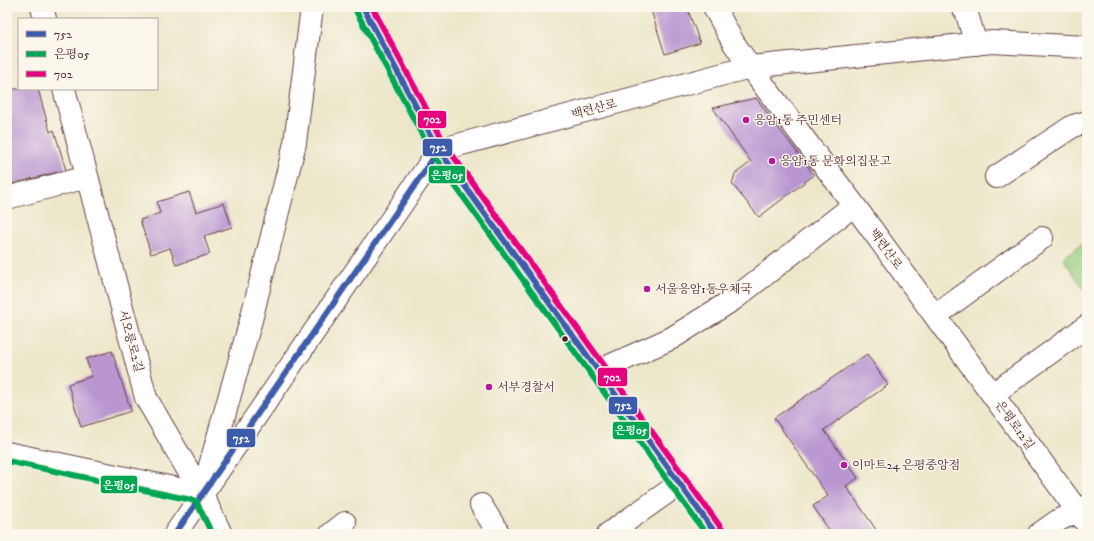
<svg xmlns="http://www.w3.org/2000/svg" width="1094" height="541" font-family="'IM FELL DW Pica','Noto Serif KR',serif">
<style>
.green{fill:#97ca7b;stroke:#707453}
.building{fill:#ba96d1}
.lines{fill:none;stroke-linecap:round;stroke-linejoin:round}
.minor-casing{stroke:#623d43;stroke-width:24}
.major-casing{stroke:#623d43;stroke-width:24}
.minor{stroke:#fff;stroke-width:22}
.major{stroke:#fff;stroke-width:22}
.bus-1-casing{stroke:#fbf7ec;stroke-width:9}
.bus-2-casing{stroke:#fbf7ec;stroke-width:9}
.bus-3-casing{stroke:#fbf7ec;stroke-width:9}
.bus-1{stroke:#3d5bab;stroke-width:6}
.bus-2{stroke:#00a651;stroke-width:6}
.bus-3{stroke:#e5007d;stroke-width:6}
.poi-dot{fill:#b5179e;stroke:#fbf7ec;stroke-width:1.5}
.bus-dot{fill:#4a1f2b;stroke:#fbf7ec;stroke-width:1.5}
.labels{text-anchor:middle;stroke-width:3;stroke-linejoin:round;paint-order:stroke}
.street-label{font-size:12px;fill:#4a1f2b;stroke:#fbf7ec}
.poi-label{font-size:12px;fill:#4a1f2b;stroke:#fbf7ec;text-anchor:start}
.line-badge{stroke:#fbf7ec;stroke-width:1.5}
.badge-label{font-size:11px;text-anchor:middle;font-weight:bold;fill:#fff}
</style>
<rect width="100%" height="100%" fill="#fbf7ec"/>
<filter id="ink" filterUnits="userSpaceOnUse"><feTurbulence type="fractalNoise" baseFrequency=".025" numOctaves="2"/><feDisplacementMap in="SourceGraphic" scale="8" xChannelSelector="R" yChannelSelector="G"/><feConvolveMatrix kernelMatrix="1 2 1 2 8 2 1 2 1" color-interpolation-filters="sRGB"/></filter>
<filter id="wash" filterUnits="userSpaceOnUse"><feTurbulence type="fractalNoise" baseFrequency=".012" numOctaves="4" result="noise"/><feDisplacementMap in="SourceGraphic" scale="16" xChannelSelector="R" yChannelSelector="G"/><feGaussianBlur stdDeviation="0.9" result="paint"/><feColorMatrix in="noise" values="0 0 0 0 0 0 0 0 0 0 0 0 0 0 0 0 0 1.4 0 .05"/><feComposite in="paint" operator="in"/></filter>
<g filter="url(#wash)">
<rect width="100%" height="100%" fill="#ede7ca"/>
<path class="green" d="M1087,240V294L1063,258Z"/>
<g id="blocks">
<path class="building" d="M650,7H687L700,43L665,54Z
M7,89H38L50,132L54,130L66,170L7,185Z
M756,98L814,175L759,217L732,184L735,174L751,162L713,108Z
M189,192L196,212L224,203L232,227L204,236L210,254L176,265L170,248L151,254L140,220L160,213L157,202Z
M112,351L131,411L81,427L68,384L92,376L86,359Z
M867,354L888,385L824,430L858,478L846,486L879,534H832L813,506L828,496L774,418Z"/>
</g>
</g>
<g filter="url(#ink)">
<use href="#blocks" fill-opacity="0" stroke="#623d43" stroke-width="1"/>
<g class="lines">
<g class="minor-casing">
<path id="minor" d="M42,7L45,19
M714,7L733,42L750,67L854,205L1087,524
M962,7L966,11L976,44
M64,89L146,398L202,494L221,534
M996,177L1073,126L1087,122
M7,198L87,177
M935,316L1042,238
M598,371L672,338L734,299L854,205
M993,394L1087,326
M7,453L202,494
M481,505L499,534
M331,534L345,523
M608,534L679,484
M1039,534L1059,520L1087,506"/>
</g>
<g class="major-casing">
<path id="major" d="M363,7L439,150L716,534
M439,150L750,67L992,42L1087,47
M202,494L251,320L295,143L312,7
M175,534L439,150"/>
</g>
<use href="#minor" class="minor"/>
<use href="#major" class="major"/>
<g class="bus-1-casing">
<path id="bus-1" d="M363,7L439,150L716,534
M175,534L439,150"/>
</g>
<g class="bus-2-casing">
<path id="bus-2" d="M356,11L433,155L706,534
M7,461L196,501L212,534"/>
</g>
<g class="bus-3-casing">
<path id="bus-3" d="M372,7L446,146L722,529"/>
</g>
<use href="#bus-1" class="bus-1"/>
<use href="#bus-2" class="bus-2"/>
<use href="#bus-3" class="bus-3"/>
</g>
</g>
<g class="poi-dot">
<circle cx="746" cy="120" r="4"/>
<circle cx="772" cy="161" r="4"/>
<circle cx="647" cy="289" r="4"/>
<circle cx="489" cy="387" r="4"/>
<circle cx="844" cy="465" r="4"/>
</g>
<circle class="bus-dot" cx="565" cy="339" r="3.5"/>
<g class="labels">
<g class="street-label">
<text transform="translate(594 109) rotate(-15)" y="4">백련산로</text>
<text transform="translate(886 249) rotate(54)" y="4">백련산로</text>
<text transform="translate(131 341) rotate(75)" y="4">서오릉로2길</text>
<text transform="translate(1015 425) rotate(54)" y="4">은평로12길</text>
</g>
<g class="poi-label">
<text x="754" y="124">응암1동 주민센터</text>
<text x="780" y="165">응암1동 문화의집문고</text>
<text x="655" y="293">서울응암1동우체국</text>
<text x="497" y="391">서부경찰서</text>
<text x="852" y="469">이마트24 은평중앙점</text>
</g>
</g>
<g class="line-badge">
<rect x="417" y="110" width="30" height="19" rx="4" fill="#e5007d"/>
<rect x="422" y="138" width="31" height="19" rx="4" fill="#3d5bab"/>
<rect x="428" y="165" width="38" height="19" rx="4" fill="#00a651"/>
<rect x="597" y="367" width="31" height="20" rx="4" fill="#e5007d"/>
<rect x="608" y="396" width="30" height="19" rx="4" fill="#3d5bab"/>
<rect x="612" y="421" width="38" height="19" rx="4" fill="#00a651"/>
<rect x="226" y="428" width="30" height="20" rx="4" fill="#3d5bab"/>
<rect x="100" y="475" width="38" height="19" rx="4" fill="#00a651"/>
</g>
<g class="badge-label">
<text x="432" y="123">702</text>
<text x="438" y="151">752</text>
<text x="447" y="179">은평05</text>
<text x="612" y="381">702</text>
<text x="623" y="409">752</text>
<text x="631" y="434">은평05</text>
<text x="241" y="442">752</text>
<text x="119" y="489">은평05</text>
</g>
<rect width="1094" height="541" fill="none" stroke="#fbf7ec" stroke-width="24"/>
<rect x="18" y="18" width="140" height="72" fill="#fbf7ec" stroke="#b4a19f"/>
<rect x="26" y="31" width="20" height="6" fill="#3d5bab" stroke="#b4a19f"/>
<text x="54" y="38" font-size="12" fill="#4a1f2b">752</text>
<rect x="26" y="51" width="20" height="6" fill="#00a651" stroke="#b4a19f"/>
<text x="54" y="58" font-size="12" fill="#4a1f2b">은평05</text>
<rect x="26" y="71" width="20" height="6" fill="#e5007d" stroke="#b4a19f"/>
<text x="54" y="78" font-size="12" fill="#4a1f2b">702</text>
</svg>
